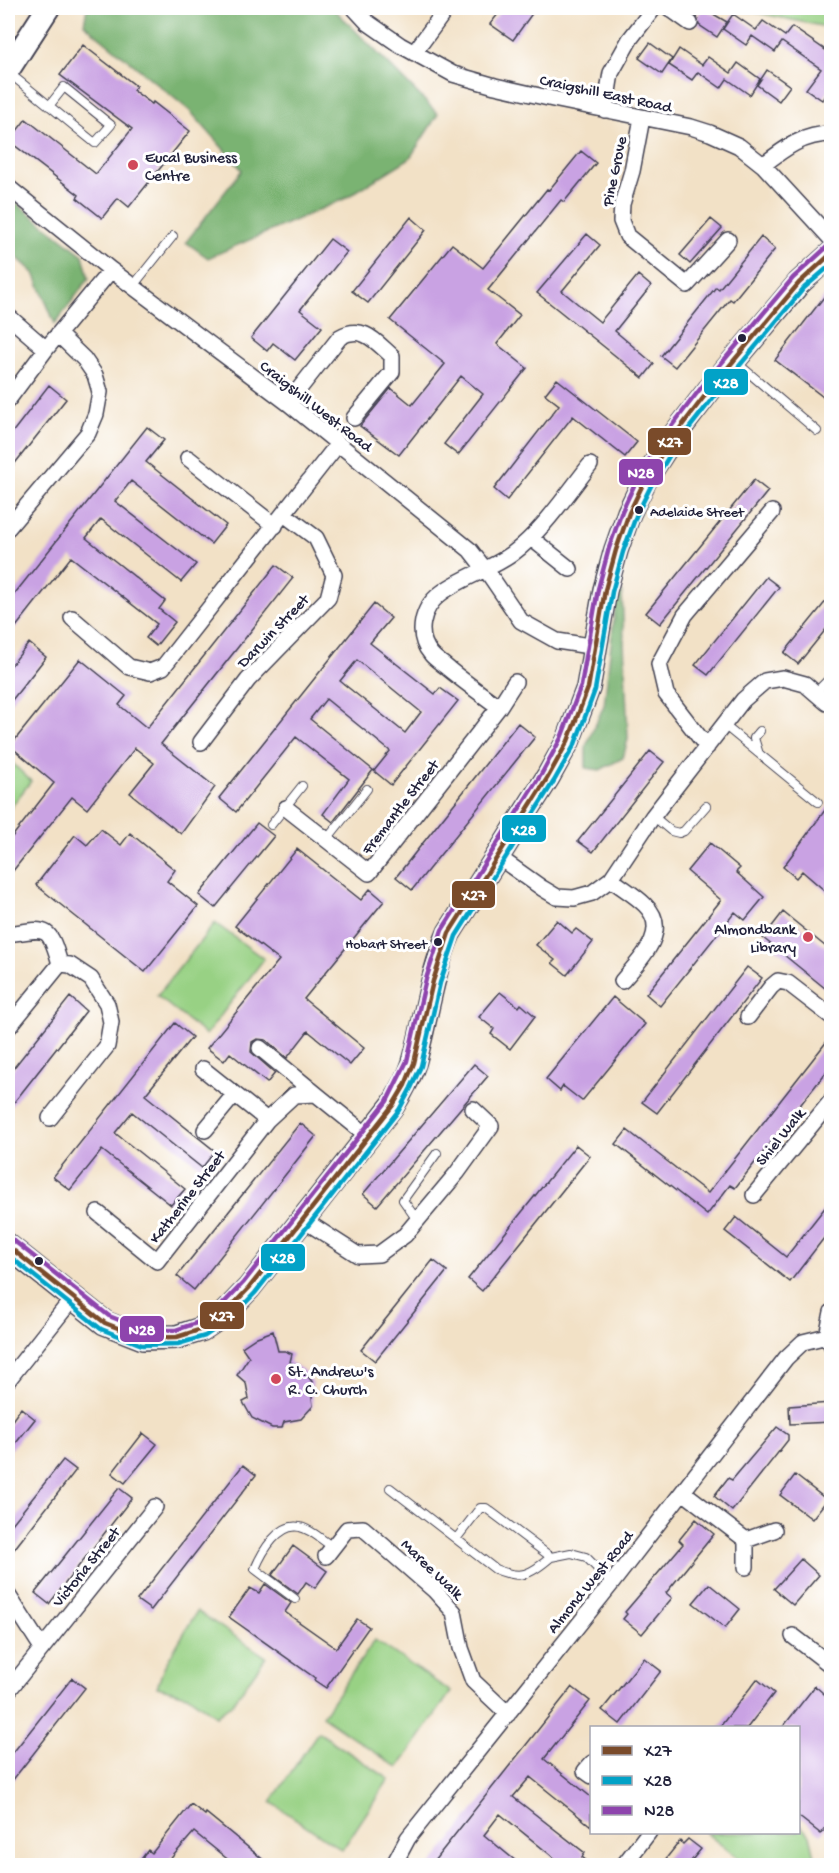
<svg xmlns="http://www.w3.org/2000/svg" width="839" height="1873" font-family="'Gochi Hand',sans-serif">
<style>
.green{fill:#98d184;stroke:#5d7a60;stroke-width:1.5}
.forest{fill:#7ab372;stroke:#4e6a56;stroke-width:1.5}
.building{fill:#c9a2e3;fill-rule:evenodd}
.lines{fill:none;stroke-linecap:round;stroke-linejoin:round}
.lane-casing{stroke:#413f50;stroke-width:10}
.street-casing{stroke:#413f50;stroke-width:18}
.secondary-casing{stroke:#413f50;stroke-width:26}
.lane{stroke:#fff;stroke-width:8}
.street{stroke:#fff;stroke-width:15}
.secondary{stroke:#fff;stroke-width:22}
.bus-1-casing{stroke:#fff;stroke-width:9}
.bus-2-casing{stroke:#fff;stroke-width:9}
.bus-3-casing{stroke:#fff;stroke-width:9}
.bus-1{stroke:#7a4b2a;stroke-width:4.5}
.bus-2{stroke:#02a2c7;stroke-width:4.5}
.bus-3{stroke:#8e44ad;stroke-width:4.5}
.poi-dot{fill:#d1495b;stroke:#fff;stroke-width:2}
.bus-dot{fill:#22223b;stroke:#fff;stroke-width:2}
.labels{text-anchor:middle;stroke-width:6;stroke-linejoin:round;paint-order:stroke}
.bus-label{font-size:14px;fill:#22223b;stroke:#fff;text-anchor:start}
.street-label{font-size:16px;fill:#22223b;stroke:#fff}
.poi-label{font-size:16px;fill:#22223b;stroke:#fff;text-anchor:start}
.line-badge{stroke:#fff;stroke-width:2}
.badge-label{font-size:16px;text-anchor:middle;font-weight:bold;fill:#fff}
</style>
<rect width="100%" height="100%" fill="#fff"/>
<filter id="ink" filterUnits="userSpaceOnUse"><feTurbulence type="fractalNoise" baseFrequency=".0167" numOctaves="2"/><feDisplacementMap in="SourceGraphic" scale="12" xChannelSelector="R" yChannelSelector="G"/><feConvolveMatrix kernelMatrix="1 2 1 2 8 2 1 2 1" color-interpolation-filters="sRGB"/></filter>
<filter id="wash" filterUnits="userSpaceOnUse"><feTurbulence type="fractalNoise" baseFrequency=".008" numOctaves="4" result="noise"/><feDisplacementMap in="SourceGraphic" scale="24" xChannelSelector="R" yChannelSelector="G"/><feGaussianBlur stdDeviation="1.35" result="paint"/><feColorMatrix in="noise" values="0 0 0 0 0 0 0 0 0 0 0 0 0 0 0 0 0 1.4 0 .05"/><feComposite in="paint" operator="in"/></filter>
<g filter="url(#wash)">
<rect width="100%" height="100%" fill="#f2e1c6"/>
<path class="green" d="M734,8H831V28Z
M8,759L31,781L8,811Z
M215,923L264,959L206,1035L157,996Z
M197,1611L266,1657L233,1703L216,1716L187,1695L157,1687L164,1667Z
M375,1640L451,1692L398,1768L322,1716Z
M318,1732L389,1779L342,1850L271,1802Z
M799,1825L810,1835L817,1865H747L706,1833L798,1832Z"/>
<path class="forest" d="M87,8H333L438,114L410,158L344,199L208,258L186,242L242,170L190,111L84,24Z
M8,197L83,255L89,278L55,324L34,273L12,253L8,252Z
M617,592H622L628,739L623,758L600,770L586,768V746L604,705Z"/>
<g id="blocks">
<path class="building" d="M503,8H536L513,40L490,24Z
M703,8L727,22L717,37L699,25L697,17Z
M733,14L756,30L763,21L785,36L792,27L831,54V87L822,100L806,89L821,69L782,42L775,52L752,36L746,45L723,29Z
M650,43L672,59L662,74L639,58Z
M83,45L136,86L133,90L152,104L153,102L190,131L129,207L118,198L102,218L77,198L79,195L9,141L26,119L96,174L132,129L60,75Z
M679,49L702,65L708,57L731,73L738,63L760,79L750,95L727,79L721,88L698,72L692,80L669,65Z
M767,70L790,86L779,101L757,85Z
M581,151L596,163L564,202L561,200L488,290L520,315L497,344L527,368L458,455L444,444L483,394L461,376L399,455L360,426L391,388L412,405L445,364L390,320L452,244L483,268L547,189L549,190Z
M411,217L426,230L368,303L352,291Z
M711,219L722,228L690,264L680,255Z
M587,234L600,245L562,291L600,322L638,275L651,286L615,331L654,364L643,378L537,293Z
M761,237L775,249L733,301L730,299L675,367L661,356L716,287L719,289Z
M330,239L347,252L300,310L322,327L295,360L273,343L267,351L251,338Z
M831,288V403L775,360Z
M557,379L637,442L625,457L573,416L507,500L494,489L559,405L545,394Z
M49,385L66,399L8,472V438Z
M147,427L164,440L146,462L226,525L211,544L131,481L115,501L196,564L181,582L101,519L86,538L165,601L159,609L175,622L156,646L146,638L157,624L71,557L8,637V602Z
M754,480L768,491L660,624L646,613Z
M276,565L293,578L161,744L215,787L181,834L130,793L154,763L135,748L87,809L72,797L8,877V842L54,783L10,746L80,659L126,696L119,705L147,728Z
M766,577L779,587L708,675L695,665Z
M831,595V623L798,664L784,653Z
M374,604L391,618L370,643L435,694L440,688L458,701L391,785L374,771L390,751L326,699L310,719L373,770L333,822L323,814L349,779L296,737L236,812L219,798ZM357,660L421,712L405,733L340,681Z
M29,643L46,657L8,705V669Z
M518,723L535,737L412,890L396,877Z
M650,751L664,762L593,852L578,841Z
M831,802V896L802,871L796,878L783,867Z
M257,823L274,836L215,908L199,895Z
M101,829L121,845L130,833L175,870L167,881L198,906L145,972L36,885L75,835L87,845Z
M710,843L740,868L736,872L764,897L745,920L735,912L660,1006L646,994L721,900L687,871Z
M297,849L361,900L370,889L384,901L304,999L364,1048L350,1065L308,1031L287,1058L266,1040L257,1039L252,1042L251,1052L275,1073L267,1083L230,1053L224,1061L207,1048L279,960L235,926Z
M783,912L831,951V993L763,938Z
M557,920L572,933L576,929L593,942L567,975L552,963L555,960L536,945Z
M747,967L762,978L657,1113L642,1102Z
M500,992L519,1007L521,1004L535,1016L510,1049L491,1034L494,1029L479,1017Z
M70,997L86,1011L8,1110V1075Z
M613,997L645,1024L582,1101L563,1086L560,1091L546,1079Z
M175,1023L192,1037L145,1095L215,1151L202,1168L132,1112L115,1133L185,1189L171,1205L102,1150L70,1190L53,1177Z
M831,1036V1066L735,1188L730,1185L707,1215L616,1144L627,1130L708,1193Z
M474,1064L488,1076L377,1206L363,1194Z
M300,1123L316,1136L194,1290L177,1276Z
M576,1145L590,1156L482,1291L468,1279Z
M831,1200V1229L790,1282L725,1231L736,1217L786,1257Z
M433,1260L447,1271L375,1361L361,1350Z
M273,1331L278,1351H285L292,1354L290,1362L303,1370L313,1383L311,1389L313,1406L301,1419L284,1422L282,1428H272L252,1418L243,1402L249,1399L246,1383L237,1375L249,1357L242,1347L257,1337Z
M831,1403V1422L790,1424L789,1406Z
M21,1408L35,1419L8,1453V1426Z
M777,1427L788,1435V1440L732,1511L714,1496L728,1478L732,1480Z
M143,1433L157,1444L125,1483L112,1473Z
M63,1460L76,1470L8,1557V1529Z
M243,1465L256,1475L151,1610L137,1600Z
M795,1475L827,1500L812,1519L780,1495Z
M119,1488L132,1498L49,1604L35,1593Z
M696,1519L714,1534L666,1593L672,1598L642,1634L623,1619L627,1614L625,1612L683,1544L679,1540Z
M293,1546L327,1571L315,1588L306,1582L298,1594L272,1575Z
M801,1559L819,1575L793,1605L774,1589Z
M265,1584L291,1603L285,1612L336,1648L357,1619L369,1627L326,1688L314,1680L315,1678L229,1617L250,1588L259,1593Z
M709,1584L740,1609L725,1628L693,1603Z
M644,1658L661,1671L620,1724L602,1710Z
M72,1678L85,1688L8,1786V1759Z
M757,1679L774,1693L747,1728H719Z
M815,1686L831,1700V1821L821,1834L798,1816V1728H782Z
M572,1687L590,1701L544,1759L591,1797V1826L530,1777L513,1797L585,1853L582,1857L593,1866H564L500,1814L484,1835L522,1866H430Z
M191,1804L205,1815L206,1813L271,1866H236L194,1832L166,1864L168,1866H136L148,1850L152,1853Z
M688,1839L701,1849L687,1866H660L680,1841L683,1844Z"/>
</g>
</g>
<g filter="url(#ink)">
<use href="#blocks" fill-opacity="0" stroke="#413f50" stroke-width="1.5"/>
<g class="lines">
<g class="lane-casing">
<path id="lane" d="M9,73C38,96 66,120 95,143L111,125L64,87L49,106
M133,286L173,236
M736,362L817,431
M815,693L832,676
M724,725L818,802
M758,751L754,738L760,731
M653,816L671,831L679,833L684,831L706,806
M271,825L302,786
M327,839L367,789
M417,1220L403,1200L437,1153
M390,1488L495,1569C521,1580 530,1575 551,1557
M456,1539L480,1508H486L551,1557L571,1553L586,1557L612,1583
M295,1599L255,1569C262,1552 279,1522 300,1527C311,1529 323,1541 333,1547"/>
</g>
<g class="street-casing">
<path id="street" d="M354,8L367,22L400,45L453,74L495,86L553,99L691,127L710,133L739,146L763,165L832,240
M669,8L690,23
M414,53L447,8
M605,110L611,73L630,39L654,8
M642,118L632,171L622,204L621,221L627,236L687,285L728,240
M763,165C785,148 803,134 832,134
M8,187L111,270L288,403L470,550L491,577L521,621L557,641L596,647
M8,316L46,349
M8,400L46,349L111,270
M288,403L340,337C363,324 376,342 392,356V372L354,418
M188,458L275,526
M8,528L88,433L96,414L100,392L95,375L84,359L58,334
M531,538L570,569
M72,618L129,667L150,672L163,667L338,444
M499,707L515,682
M201,742L248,680L328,598L334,575L316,538L284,514
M707,747L666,694L659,664L685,615L772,512
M286,808L369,873L499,707C481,694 462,680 445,666C440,662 434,658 431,654C415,635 422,608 440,594C462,577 490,570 512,554C542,532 567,494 590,465
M497,856L542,888L557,897L574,898L592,893L611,879L653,816L743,700L765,681L783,678L805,684L827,703
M611,879C622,888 635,895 645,905C672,931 639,961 622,981
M8,932L9,934C47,928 49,925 60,964L70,965L91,979L107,1004L111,1022L107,1046L50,1118
M748,1017L771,987L778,981L788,983L832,1017
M8,1028L60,964
M260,1048L316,1094
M203,1069L267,1120
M205,1130L234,1095
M754,1195L832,1100
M98,1213L157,1261L267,1120L294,1095L316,1094L368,1136
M302,1219L358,1255L379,1254L405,1235L457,1173L491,1126L473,1109
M832,1312L827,1336L832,1346
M8,1380L73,1298
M683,1492L746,1540V1567
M746,1540L774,1530
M326,1556L347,1529L363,1528L434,1590L454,1612L461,1648L473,1681L508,1714
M8,1595L42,1648
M793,1636L832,1666
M8,1691L155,1507
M592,1763L585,1771L592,1776
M393,1866L408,1838L612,1583L786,1358L803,1342L827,1336
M623,1866L649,1832"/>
</g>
<g class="secondary-casing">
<path id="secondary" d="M8,70L48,8
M8,1246L105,1323L143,1338L177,1337L202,1329L224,1314L249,1288L393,1105C401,1092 409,1078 414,1063C426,1020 431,975 449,933L548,777L568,741L588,688L605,590L616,550L629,513L645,480L670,441L710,389L799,283L832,253"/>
</g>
<use href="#lane" class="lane"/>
<use href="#street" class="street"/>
<use href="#secondary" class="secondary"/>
<g class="bus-1-casing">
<path id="bus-1" d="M8,1246L105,1323L143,1338L177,1337L202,1329L224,1314L249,1288L393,1105L405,1085L414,1063L433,981L449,933L548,777L568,741L588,688L605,590L616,550L629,513L645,480L670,441L710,389L799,283L832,253"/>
</g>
<g class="bus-2-casing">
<path id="bus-2" d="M8,1255L101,1329L142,1345L178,1344L205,1336L229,1320L255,1293L399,1110L411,1088L421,1066L440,983L456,936L554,781L575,744L595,690L612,592L623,552L636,516L652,484L676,445L716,394L804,288L832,264"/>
</g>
<g class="bus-3-casing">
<path id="bus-3" d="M13,1240L109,1316L144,1330H176L199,1322L219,1308L243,1283L387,1101L407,1061L426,979L442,930L542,773L561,738L581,686L598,589L609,548L622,511L638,477L664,436L704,384L793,278L827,247"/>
</g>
<use href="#bus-1" class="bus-1"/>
<use href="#bus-2" class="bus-2"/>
<use href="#bus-3" class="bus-3"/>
</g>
</g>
<g class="poi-dot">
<circle cx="133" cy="165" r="6"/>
<circle cx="808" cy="937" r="6"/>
<circle cx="276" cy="1379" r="6"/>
</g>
<g class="bus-dot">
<circle cx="742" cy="338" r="5"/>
<circle cx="639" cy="510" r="5"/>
<circle cx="438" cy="942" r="5"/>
<circle cx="39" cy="1261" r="5"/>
</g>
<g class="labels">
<g class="bus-label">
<text x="650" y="516">Adelaide Street</text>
<text x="427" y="948" text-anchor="end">Hobart Street</text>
</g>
<g class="street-label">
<text transform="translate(606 92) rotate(12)" y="6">Craigshill East Road</text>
<text transform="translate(613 171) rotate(-78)" y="6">Pine Grove</text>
<text transform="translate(317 405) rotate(38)" y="6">Craigshill West Road</text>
<text transform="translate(272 630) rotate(-46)" y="6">Darwin Street</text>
<text transform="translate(399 806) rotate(-52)" y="6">Fremantle Street</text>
<text transform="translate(779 1136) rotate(-51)" y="6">Shiel Walk</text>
<text transform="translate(186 1196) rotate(-52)" y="6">Katherine Street</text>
<text transform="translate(85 1566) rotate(-51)" y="6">Victoria Street</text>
<text transform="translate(433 1568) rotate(44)" y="6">Maree Walk</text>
<text transform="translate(589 1581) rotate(-51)" y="6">Almond West Road</text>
</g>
<g class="poi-label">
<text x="145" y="162">Eucal Business<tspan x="145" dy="18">Centre</tspan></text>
<text x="796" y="934" text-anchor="end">Almondbank<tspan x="796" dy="18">Library</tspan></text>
<text x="288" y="1376">St. Andrew's<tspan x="288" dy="18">R. C. Church</tspan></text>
</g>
</g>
<g class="line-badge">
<rect x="703" y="368" width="46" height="28" rx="6" fill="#02a2c7"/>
<rect x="647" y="427" width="45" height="29" rx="6" fill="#7a4b2a"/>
<rect x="618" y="458" width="46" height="28" rx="6" fill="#8e44ad"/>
<rect x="501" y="814" width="46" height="29" rx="6" fill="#02a2c7"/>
<rect x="451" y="880" width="45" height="29" rx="6" fill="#7a4b2a"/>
<rect x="260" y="1243" width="46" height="29" rx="6" fill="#02a2c7"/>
<rect x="199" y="1301" width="46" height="29" rx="6" fill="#7a4b2a"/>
<rect x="119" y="1315" width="46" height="28" rx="6" fill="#8e44ad"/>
</g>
<g class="badge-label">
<text x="726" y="388">X28</text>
<text x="670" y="447">X27</text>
<text x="641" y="478">N28</text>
<text x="524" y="835">X28</text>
<text x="474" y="900">X27</text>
<text x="283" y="1263">X28</text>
<text x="222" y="1321">X27</text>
<text x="142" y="1335">N28</text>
</g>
<rect width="839" height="1873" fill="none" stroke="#fff" stroke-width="30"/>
<rect x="590" y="1726" width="210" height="108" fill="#ffffff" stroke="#a7a7b1" stroke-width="1.5"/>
<rect x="602" y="1746" width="30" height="9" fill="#7a4b2a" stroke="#a7a7b1" stroke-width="1.5"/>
<text x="644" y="1756" font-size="18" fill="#22223b">X27</text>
<rect x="602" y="1776" width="30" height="9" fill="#02a2c7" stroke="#a7a7b1" stroke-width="1.5"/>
<text x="644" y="1786" font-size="18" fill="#22223b">X28</text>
<rect x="602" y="1806" width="30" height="9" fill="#8e44ad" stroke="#a7a7b1" stroke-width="1.5"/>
<text x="644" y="1816" font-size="18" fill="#22223b">N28</text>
</svg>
